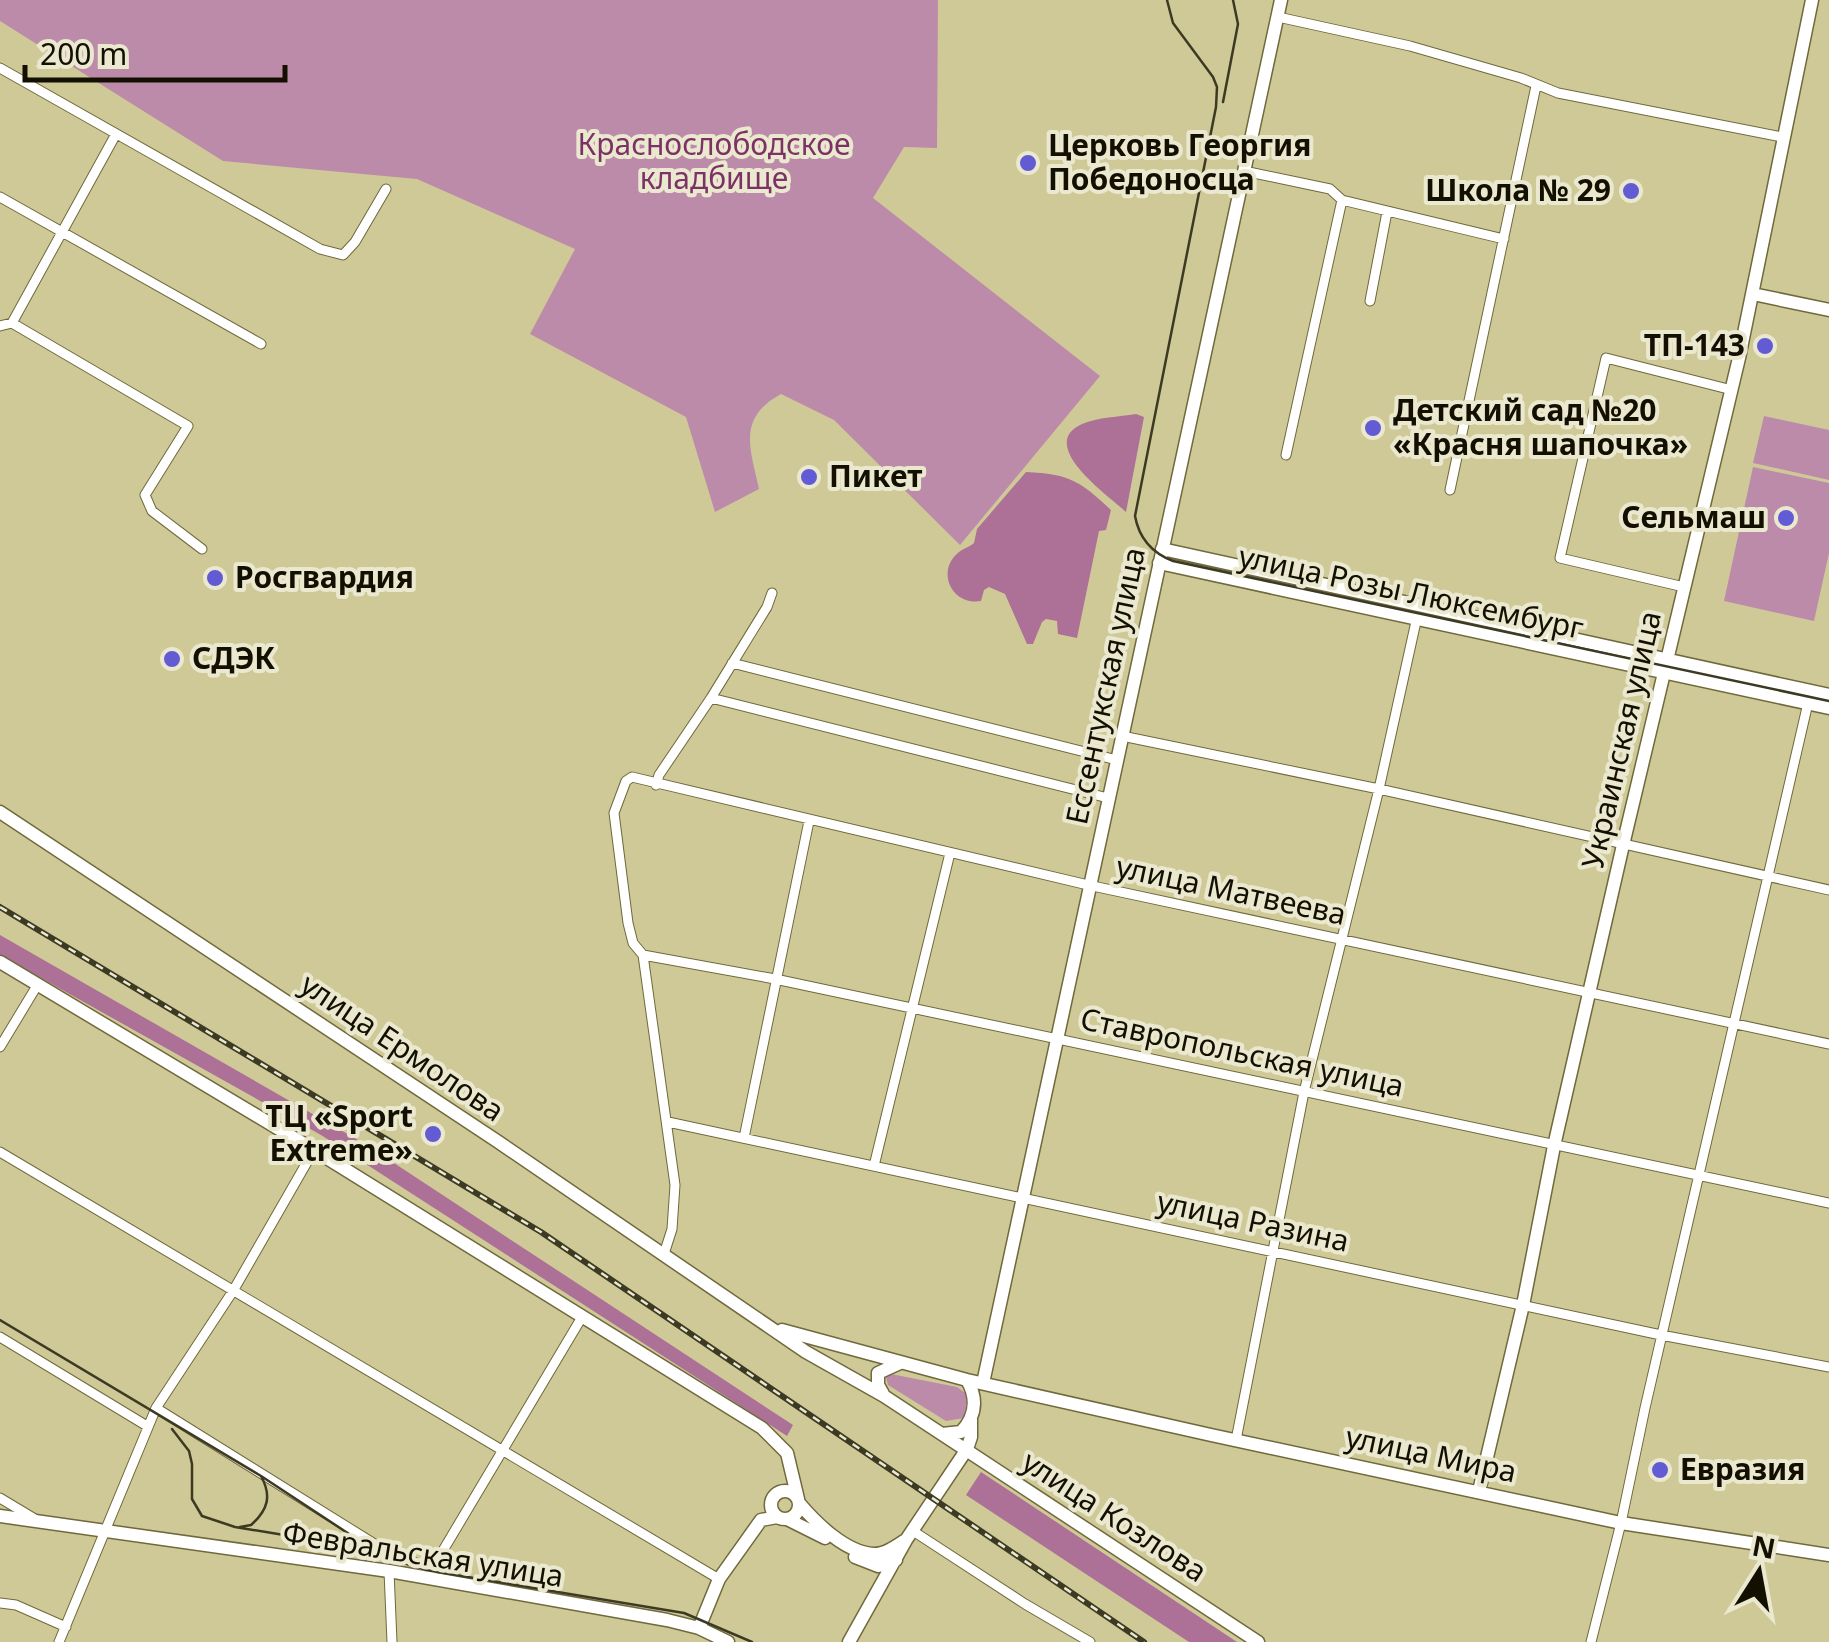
<svg xmlns="http://www.w3.org/2000/svg" width="1829" height="1642" font-family="'Noto Sans',sans-serif">
<style>
.green{fill:#bc8baa}
.forest{fill:#ad7097}
.lines{fill:none;stroke-linecap:round;stroke-linejoin:round}
.street-casing{stroke:#6f693b;stroke-width:11}
.secondary-casing{stroke:#6f693b;stroke-width:15}
.street{stroke:#fff;stroke-width:9}
.secondary{stroke:#fff;stroke-width:12}
.tram{stroke:#3d3a23;stroke-width:2.5}
.rail-casing{stroke:#3d3a23;stroke-width:6}
.rail{stroke:#ebe8d0;stroke-width:2.5;stroke-dasharray:8;stroke-linecap:butt}
.poi-dot{fill:#625bd4;stroke:#ebe8d0;stroke-width:4}
.labels{text-anchor:middle;stroke-width:8;stroke-linejoin:round;paint-order:stroke}
.park-label{font-size:30px;fill:#7d3266;stroke:#ebe8d0}
.poi-label{font-size:30px;font-weight:bold;fill:#131001;stroke:#ebe8d0;text-anchor:start}
.street-label{font-size:30px;fill:#131001;stroke:#ebe8d0}
</style>
<rect width="100%" height="100%" fill="#cfc997"/>
<path class="green" d="M0,0H938L937,148L904,147L873,198L1100,376L960,545L834,420L781,394C737,418 750,448 759,489L715,512L686,417L530,334L575,249L417,179L223,161L0,21Z
M1764,416L1829,430V480L1753,463Z
M1753,467L1829,483V553L1814,621L1724,601Z
M891,1374L957,1387L968,1395L970,1406L964,1418L946,1421L888,1385L886,1377Z"/>
<path class="forest" d="M1136,414L1144,417L1126,512C1110,497 1035,445 1082,424C1098,417 1119,417 1136,414Z
M1026,472C1070,474 1080,481 1111,510L1106,530L1099,531L1077,638L1058,634L1057,621L1046,619L1042,622L1033,644H1027L1005,594L989,587L984,590L981,601C952,606 935,571 959,552C964,548 970,547 974,543L977,529Z
M0,935L365,1144L793,1425L787,1436L321,1135L0,955Z
M981,1472L1237,1642H1189L966,1495Z"/>
<g class="lines">
<g class="street-casing">
<path id="street" d="M1278,17L1410,46L1521,78L1558,93L1782,137
M0,68L320,249L343,255L355,242L386,189
M1244,171L1330,189L1342,200L1504,239
M0,197L261,344
M1370,301L1387,212
M12,323L116,134
M0,326L12,323L188,426L145,495L152,511L202,549
M1286,455L1342,200
M1450,490L1536,86
M1684,587L1560,558L1606,358L1732,390
M732,663L1117,760
M711,698L1108,798
M1122,736L1379,789L1829,890
M656,785L659,775L711,698L767,607L772,593
M643,955L775,979L1829,1203
M0,1047L38,984
M668,1122L1661,1335L1829,1367
M744,1138L809,821
M0,1152L719,1579
M874,1166L950,853
M664,1254L672,1229L675,1185L643,955L633,943L628,923L614,813L626,781L632,777L1088,885L1829,1044
M0,1337L147,1426
M156,1408L389,1553L432,1569L582,1317
M1236,1440L1304,1092L1379,789L1417,617
M0,1498L35,1519
M913,1531L1025,1604L1090,1642
M389,1571L392,1642
M0,1603L16,1605L66,1627
M59,1642L156,1408L233,1291L314,1150
M1591,1642L1621,1523L1645,1408L1808,703"/>
</g>
<g class="secondary-casing">
<path id="secondary" d="M1753,294L1829,310
M1162,549L1829,695
M1159,563L1829,708
M0,812L497,1141L806,1352L884,1396L1258,1642
M0,962L314,1150L762,1428L787,1453L798,1499
M782,1330L967,1380L1211,1435L1621,1523L1829,1555
M983,1383L1281,0
M883,1394L878,1385V1373L900,1363
M942,1434L961,1432C976,1416 978,1399 967,1380
M771 1505a14 14 0 1 1 28 0a14 14 0 1 1-28 0Z
M1479,1491L1523,1305L1554,1146L1623,845L1739,358L1812,0
M799,1503C816,1523 846,1553 874,1554C885,1554 895,1547 904,1541
M0,1516L389,1571L667,1620L699,1628L728,1642
M787,1519L825,1538
M855,1557L878,1566L896,1560
M699,1628L719,1579L761,1520L777,1517
M849,1642L906,1540L967,1449L971,1437V1419"/>
</g>
<use href="#street" class="street"/>
<use href="#secondary" class="secondary"/>
<path class="tram" d="M1167,0L1173,23L1213,77L1217,87L1216,107L1135,516C1139,538 1152,553 1173,561L1829,701
M1223,102L1238,24L1233,0
M0,1320L261,1476L381,1555L426,1570L684,1613L752,1642
M172,1429L189,1451L192,1464V1499L202,1516L235,1527L284,1535L375,1559
M240,1527L251,1525C268,1510 272,1496 261,1476"/>
<g class="rail-casing">
<path id="rail" d="M0,907L541,1232L1144,1642"/>
</g>
<use href="#rail" class="rail"/>
</g>
<g class="poi-dot">
<circle cx="1028" cy="163" r="10"/>
<circle cx="1631" cy="191" r="10"/>
<circle cx="1765" cy="346" r="10"/>
<circle cx="1373" cy="428" r="10"/>
<circle cx="809" cy="477" r="10"/>
<circle cx="1786" cy="518" r="10"/>
<circle cx="215" cy="578" r="10"/>
<circle cx="172" cy="659" r="10"/>
<circle cx="433" cy="1134" r="10"/>
<circle cx="1660" cy="1470" r="10"/>
</g>
<g class="labels">
<g class="park-label">
<text x="714" y="155">Краснослободское<tspan x="714" dy="34">кладбище</tspan></text>
</g>
<g class="poi-label">
<text x="1048" y="156">Церковь Георгия<tspan x="1048" dy="34">Победоносца</tspan></text>
<text x="1611" y="201" text-anchor="end">Школа № 29</text>
<text x="1745" y="356" text-anchor="end">ТП-143</text>
<text x="1393" y="421">Детский сад №20<tspan x="1393" dy="34">«Красня шапочка»</tspan></text>
<text x="829" y="487">Пикет</text>
<text x="1766" y="528" text-anchor="end">Сельмаш</text>
<text x="235" y="588">Росгвардия</text>
<text x="192" y="669">СДЭК</text>
<text x="413" y="1127" text-anchor="end">ТЦ «Sport<tspan x="413" dy="34">Extreme»</tspan></text>
<text x="1680" y="1480">Евразия</text>
</g>
<g class="street-label">
<text transform="translate(1411 593) rotate(12)" y="10">улица Розы Люксембург</text>
<text transform="translate(1106 686) rotate(-78)" y="10">Ессентукская улица</text>
<text transform="translate(1622 740) rotate(-77)" y="10">Украинская улица</text>
<text transform="translate(1231 891) rotate(12)" y="10">улица Матвеева</text>
<text transform="translate(402 1048) rotate(34)" y="10">улица Ермолова</text>
<text transform="translate(1242 1053) rotate(12)" y="10">Ставропольская улица</text>
<text transform="translate(1253 1222) rotate(12)" y="10">улица Разина</text>
<text transform="translate(1431 1455) rotate(12)" y="10">улица Мира</text>
<text transform="translate(1114 1517) rotate(33)" y="10">улица Козлова</text>
<text transform="translate(423 1555) rotate(9)" y="10">Февральская улица</text>
</g>
</g>
<g transform="translate(1759 1572) rotate(11)" stroke="#ebe8d0" stroke-width="8" paint-order="stroke">
<path d="M0-8L18 38L0 25L-18 38Z" fill="#131001"/>
<text y="-15" font-size="28" font-weight="bold" text-anchor="middle" fill="#131001">N</text>
</g>
<path d="M25 65v15h260v-15" fill="none" stroke="#131001" stroke-width="5"/>
<text x="40" y="65" font-size="30" fill="#131001" stroke="#ebe8d0" stroke-width="8" paint-order="stroke">200 m</text>
</svg>
